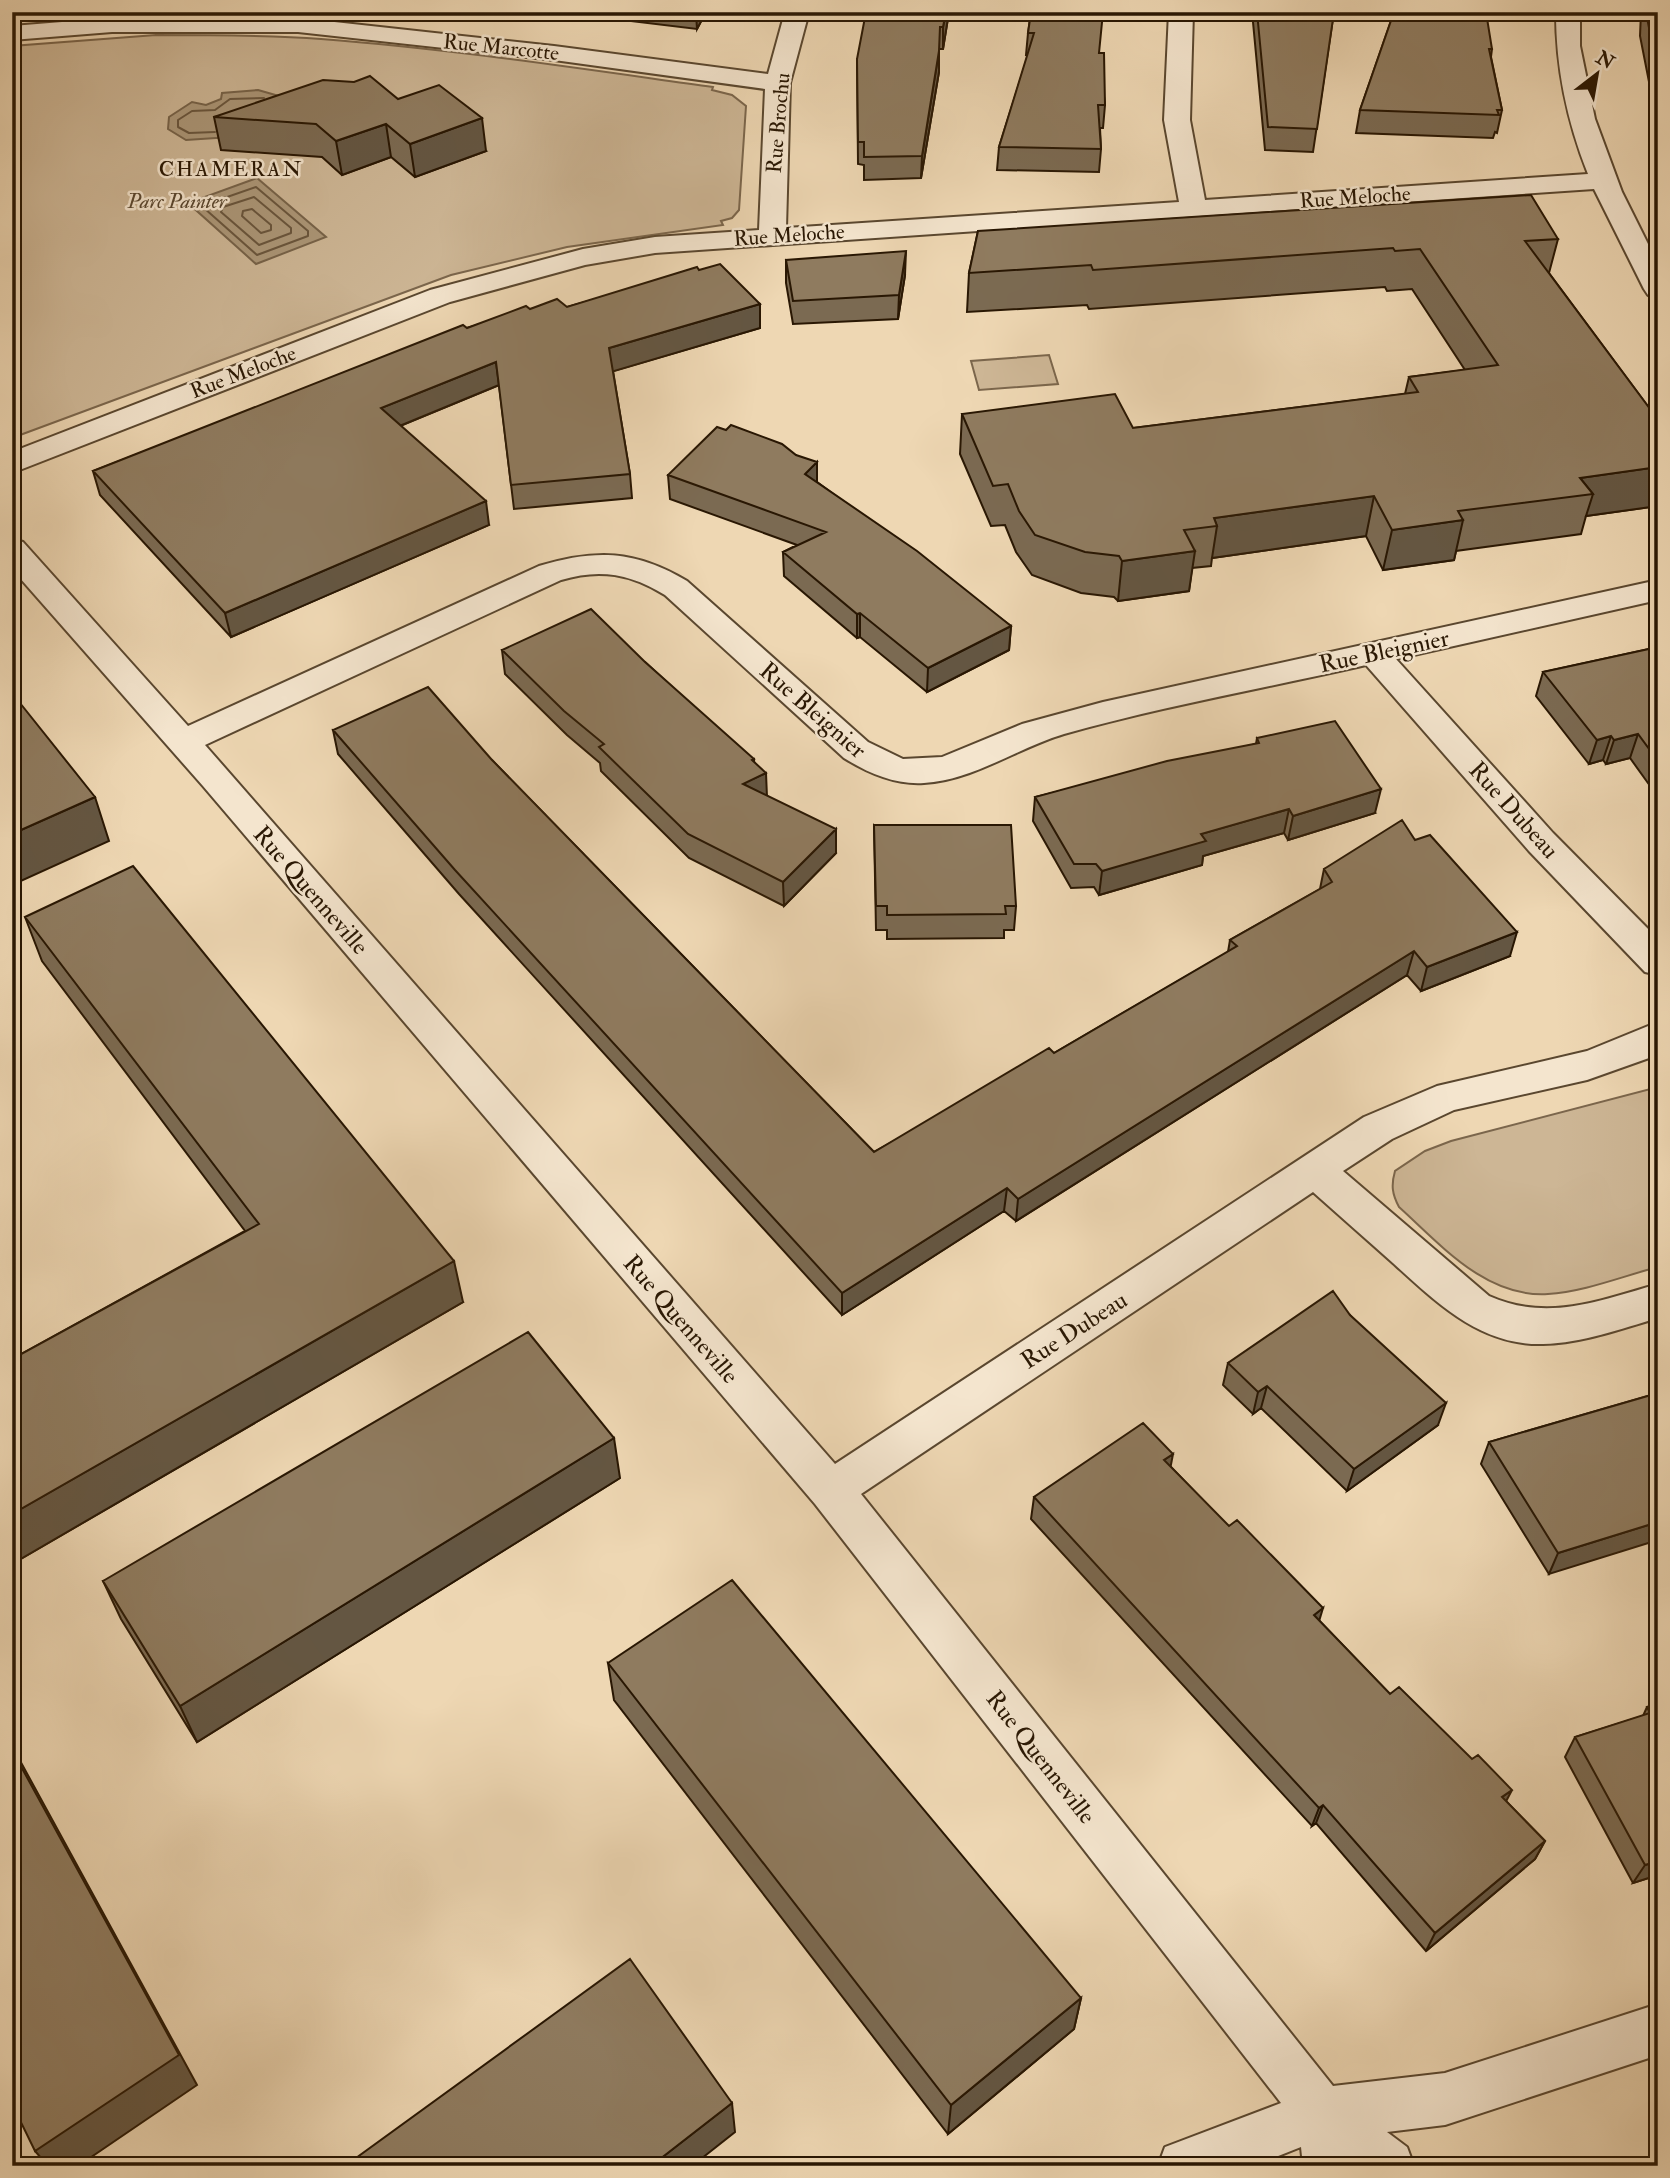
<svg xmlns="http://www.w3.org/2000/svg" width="1670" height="2178" font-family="'IM FELL Double Pica',serif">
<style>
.green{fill:#cdb695;stroke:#7b664c;stroke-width:2}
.water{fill:#ab9677;stroke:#776349;stroke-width:2}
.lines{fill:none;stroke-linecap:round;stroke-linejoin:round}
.shore{stroke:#6a563d;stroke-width:2}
.minor-casing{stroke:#5a472f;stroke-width:4}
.minor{fill:#f4e5ce;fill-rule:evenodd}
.wall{fill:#7b6a52;stroke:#291703;stroke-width:2}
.shaded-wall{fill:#645642;stroke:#291703;stroke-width:2}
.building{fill:#8f7b5f;stroke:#291703;stroke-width:2}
.labels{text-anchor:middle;stroke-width:5;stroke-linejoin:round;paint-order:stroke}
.far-street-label{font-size:21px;fill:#291703;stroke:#f4e5ce}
.far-neighbourhood-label{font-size:21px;letter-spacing:2px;fill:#291703;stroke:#f4e5ce}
.far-park-label{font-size:21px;font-style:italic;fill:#5a472f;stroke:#f4e5ce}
.street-label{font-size:24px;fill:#291703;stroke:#f4e5ce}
</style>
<rect width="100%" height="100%" fill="#eed7b3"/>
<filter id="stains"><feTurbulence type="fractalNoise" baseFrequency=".00286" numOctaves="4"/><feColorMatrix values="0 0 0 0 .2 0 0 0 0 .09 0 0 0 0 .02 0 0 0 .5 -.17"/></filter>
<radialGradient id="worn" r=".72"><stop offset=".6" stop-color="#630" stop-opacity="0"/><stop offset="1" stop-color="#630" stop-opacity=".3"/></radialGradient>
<path class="green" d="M156,35C211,35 266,35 321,39C452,49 583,69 713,87L712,90L732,95L746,106L739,210L732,218L721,221L723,225L567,247L451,275L12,438V46Z
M1049,355L1058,384L979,390L971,361Z
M1658,1087V1267C1623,1276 1584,1292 1548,1294C1486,1298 1441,1245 1399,1207C1392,1194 1391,1185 1395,1171L1425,1151L1451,1141Z"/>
<path class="water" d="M258,90L279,96L231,137L186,140L168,129L169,117L192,102L206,105L221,99L222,93Z
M257,178L326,237L256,264L188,203Z"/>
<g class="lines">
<path class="shore" d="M215,132L189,133L178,127V120L192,111L215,110L230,99L264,98
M256,187L308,231V236L257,255L204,208L207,204Z
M254,197L291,228V233L259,245L221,212L223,207Z
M252,209L271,225V230L261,233L242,216L243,211Z"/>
<g class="minor-casing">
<path id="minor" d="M785,12H809L790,83L786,228L1179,202L1164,120L1169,12H1193L1190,120L1205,200L1588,174C1567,121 1556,69 1556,12H1580V46L1595,119L1622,192L1658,264V297L1648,295L1644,289L1594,189L655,253L585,265L450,302L12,473V452L17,450L430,290L583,249L655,237L759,230L765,89L554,60L298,32H112L12,40V26L112,18H298L554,46L768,74Z
M12,539L23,542L188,726L539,566C596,549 635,550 687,581L868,742L903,759L942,757L1022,724L1103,702L1658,580V600L1396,659L1553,833L1658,939V975L1645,972L1529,851L1366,665C1266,688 1163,706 1064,734C1017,748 974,780 924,783C895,785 868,773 844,758L665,595C631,574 600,568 561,580L205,745L835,1464L1364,1117L1437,1086L1587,1051L1658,1022V1053L1649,1058L1587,1080L1454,1110L1392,1139L1343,1171L1489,1296C1547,1322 1599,1301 1658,1284V1318C1620,1329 1583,1343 1543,1344C1480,1346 1436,1302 1393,1263C1366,1239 1339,1215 1313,1192L861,1494L1333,2086L1445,2073L1658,2004V2055L1445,2125L1387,2132L1407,2147L1414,2166H1303L1301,2147L1253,2166H1158L1165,2147L1281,2103L815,1504L203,786L12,569Z"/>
</g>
<use href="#minor" class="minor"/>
</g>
<path class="wall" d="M556,12H706L697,29Z
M949,12L943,49H939V72L921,178L864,180V165L858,164L857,59Z
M1031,12L1099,53L1105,105L1103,128H1100L1101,149L1099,172L997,170L999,147L1028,55H1026L1028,33Z
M1255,12H1334L1313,152L1265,150L1253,22Z
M1394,12L1492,49L1491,57L1502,110L1497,133L1495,132L1493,138L1356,133L1360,110Z
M1641,12H1658V102L1656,92H1651L1640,36Z
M398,99L486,151L415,177L391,157L342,175L322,157L221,150L214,117Z
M978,231L1558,239L1549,273L1653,413L1658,412V506L1586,516L1581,534L1456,551L1454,560L1383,570L1366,536L1212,558L1211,566L1192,568L1189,591L1118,601L1114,597L1081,593L1032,575L1016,552L1005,525L991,526L960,454L962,414L1133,428L1405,394L1409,377L1465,370L1412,289L1387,291L1385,287L1089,309L1087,305L967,312L969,273Z
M786,260L905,275L898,319L793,324L786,283Z
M699,270L760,304V328L613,371L630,474L632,498L514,509L499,385L400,426L489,525L231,637L100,495L93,471L467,328L530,309L567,307Z
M668,475L817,482L1011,626L1009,650L927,692L860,637L857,638L784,576L783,552L797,545L670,499Z
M1658,647V797L1630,758L1606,764L1603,760L1589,764L1536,696L1543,672Z
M502,650L645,662L754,762L766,795L836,853L784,906L689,858L601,771L600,763L567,735L505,674Z
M333,730L492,760L874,1152L1054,1053L1228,952L1230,940L1320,889L1324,869L1415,840L1510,956L1421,991L1407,975L1016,1221L1004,1211L842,1315L459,894L338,754Z
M1257,738L1375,813L1288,840L1284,833L1203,856L1202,865L1099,895L1094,887L1071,888L1033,821L1035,797L1256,744Z
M874,825L1016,906L1014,930H1004V938L887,939V930H876Z
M25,917L463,1302L12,1564V1359L245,1231L42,961Z
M1350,1315L1438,1425L1347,1491L1261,1408L1253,1414L1223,1385L1228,1363Z
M1658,1393L1549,1574L1481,1464L1489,1442Z
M1171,1467L1390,1694L1506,1801L1545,1841L1535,1859L1426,1951L1316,1823L1312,1826L1031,1519L1034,1497Z
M620,1478L197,1742L121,1619L103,1581Z
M608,1663L1081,1998L1074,2029L948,2134L614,1700Z
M1658,1705V1875L1633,1883L1565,1757L1575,1737L1643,1716L1647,1707Z"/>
<path class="shaded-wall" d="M696,12H706L697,29Z
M946,12H949L943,49V27Z
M939,51V72L921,178L922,156Z
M482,118L486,151L415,177L410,144Z
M386,124L391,157L342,175L336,141Z
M906,251L905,275L898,319L899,295Z
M760,304V328L611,372L609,348Z
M496,362L499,385L385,432L381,408Z
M817,462V486L805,474Z
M1658,467V506L1586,516L1593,494L1580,478Z
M1374,496L1366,536L1212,558L1217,526L1214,518Z
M486,501L489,525L231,637L225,613Z
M1463,520L1454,560L1383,570L1392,530Z
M1195,551L1189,591L1118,601L1122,561Z
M860,613V637L857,638V614Z
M1011,626L1009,650L927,692L928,668Z
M1638,734L1630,758L1606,764L1614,740Z
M1611,736L1603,760L1589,764L1597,740Z
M754,759L755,778L766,773L767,797L743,784L752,760Z
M1381,789L1375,813L1288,840L1293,816Z
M95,797L109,841L12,885V834Z
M1289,809L1284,833L1203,856L1202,865L1099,895L1102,871L1201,834Z
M836,829V853L784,906L783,882Z
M1517,932L1510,956L1421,991L1427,967Z
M1414,951L1407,975L1016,1221L1018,1199Z
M1007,1188L1004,1211L842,1315V1293Z
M454,1261L463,1302L12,1564V1514Z
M1267,1386L1261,1408L1253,1414L1258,1392Z
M1446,1403L1438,1425L1347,1491L1354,1469Z
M614,1438L620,1478L197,1742L180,1706Z
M1173,1454L1169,1475L1164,1460Z
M1658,1522V1540L1549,1574L1558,1553Z
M1323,1608L1317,1628L1314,1615Z
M12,1746L197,2085L78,2166H48L35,2151Z
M1512,1790L1502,1809V1797Z
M1323,1805L1316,1823L1312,1826L1319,1808Z
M1545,1841L1535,1859L1426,1951L1435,1933Z
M1658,1861V1875L1633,1883L1645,1865Z
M1081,1998L1074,2029L948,2134L951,2105Z
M732,2103L735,2132L692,2166H651Z"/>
<path class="building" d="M866,12H946L943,27H940L939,51L922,156L864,157V142H858L857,59Z
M1031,12H1103L1099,53H1104L1105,105H1098L1101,149L999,147L1034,33H1028Z
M1257,12H1334L1317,129L1268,127Z
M1394,12H1486L1492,49H1489L1502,110H1497L1499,115L1360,110Z
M1646,12H1658V70H1657Z
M370,76L398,99L439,85L482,118L410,144L386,124L336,141L316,124L214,117L323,80L354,82Z
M1531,195L1558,239L1525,241L1653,413L1658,412V467L1580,478L1593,494L1458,511L1463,520L1392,530L1374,496L1214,518L1217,526L1184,530L1195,551L1122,561L1119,556L1085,552L1035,535L1019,511L1008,484L993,486L962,414L1115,394L1133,428L1418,392L1409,377L1498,365L1420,249L1395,251L1393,248L1093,270L1091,265L969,273L978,231Z
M906,251L899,295L793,301L786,260Z
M720,264L760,304L609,348L630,474L511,485L496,362L381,408L486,501L225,613L93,471L463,325L467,328L526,306L530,309L557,299L567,307L697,267L699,270Z
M731,425L782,444L796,455L817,462L805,474L917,551L1011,626L928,668L860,613L857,614L783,552L826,532L668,475L717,427L726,430Z
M591,609L645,662L754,759L752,760L766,773L743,784L836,829L783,882L688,834L599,747L604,744L564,711L502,650Z
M1658,647V761L1638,734L1614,740L1611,736L1597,740L1543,672Z
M428,687L492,760L874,1152L1049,1048L1054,1053L1237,946L1230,940L1332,882L1324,869L1402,820L1415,840L1430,835L1517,932L1427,967L1414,951L1018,1199L1007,1188L842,1293L455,870L333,730Z
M12,693L95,797L12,834Z
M1335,721L1381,789L1293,816L1289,809L1201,834L1206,841L1102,871L1096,864H1074L1035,797L1167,761L1259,743L1257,738Z
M874,825H1011L1016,906H1005L1006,914L887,915V906H876Z
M133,866L454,1261L12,1514V1359L259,1224L25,917Z
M1333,1291L1350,1315L1446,1403L1354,1469L1267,1386L1258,1392L1228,1363Z
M528,1332L614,1438L180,1706L103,1581Z
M1658,1393V1522L1558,1553L1489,1442Z
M1143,1423L1173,1454L1164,1460L1229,1526L1237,1520L1323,1608L1314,1615L1390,1694L1399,1687L1472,1759L1478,1755L1512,1790L1502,1797L1545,1841L1435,1933L1323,1805L1319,1808L1034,1497Z
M732,1580L1081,1998L951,2105L608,1663Z
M1658,1705V1861L1645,1865L1575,1737L1650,1713L1647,1707Z
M12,1750L179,2055L35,2151L12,2104Z
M630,1959L732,2103L651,2166H345Z"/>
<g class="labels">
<g class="far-street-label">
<text transform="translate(501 47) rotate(6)" y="7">Rue Marcotte</text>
<text transform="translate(778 123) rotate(-85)" y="7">Rue Brochu</text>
<text transform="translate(1355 197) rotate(-4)" y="7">Rue Meloche</text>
<text transform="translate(789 235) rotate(-4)" y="7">Rue Meloche</text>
<text transform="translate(243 372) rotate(-21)" y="7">Rue Meloche</text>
</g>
<g class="far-neighbourhood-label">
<text x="231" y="176">CHAMERAN</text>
</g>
<g class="far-park-label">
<text x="177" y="208">Parc Painter</text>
</g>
<g class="street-label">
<text transform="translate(1384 651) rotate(-12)" y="8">Rue Bleignier</text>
<text transform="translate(813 710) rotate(41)" y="8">Rue Bleignier</text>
<text transform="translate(1514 810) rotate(48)" y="8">Rue Dubeau</text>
<text transform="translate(311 890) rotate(49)" y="8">Rue Quenneville</text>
<text transform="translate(681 1319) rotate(49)" y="8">Rue Quenneville</text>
<text transform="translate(1074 1330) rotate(-33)" y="8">Rue Dubeau</text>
<text transform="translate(1041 1757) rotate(52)" y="8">Rue Quenneville</text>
</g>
</g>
<rect width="1670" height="2178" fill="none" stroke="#eed7b3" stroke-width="42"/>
<rect x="14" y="14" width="1642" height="2150" fill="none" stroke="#291703" stroke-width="3.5"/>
<rect x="21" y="21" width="1628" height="2136" fill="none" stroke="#291703" stroke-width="2"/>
<g transform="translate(1597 74) rotate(31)" stroke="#f4e5ce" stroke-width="5" paint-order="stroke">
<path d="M0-5L12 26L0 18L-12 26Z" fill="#291703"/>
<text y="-10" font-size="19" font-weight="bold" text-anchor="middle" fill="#291703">N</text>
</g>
<rect width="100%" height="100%" filter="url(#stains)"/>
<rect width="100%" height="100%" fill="url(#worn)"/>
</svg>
